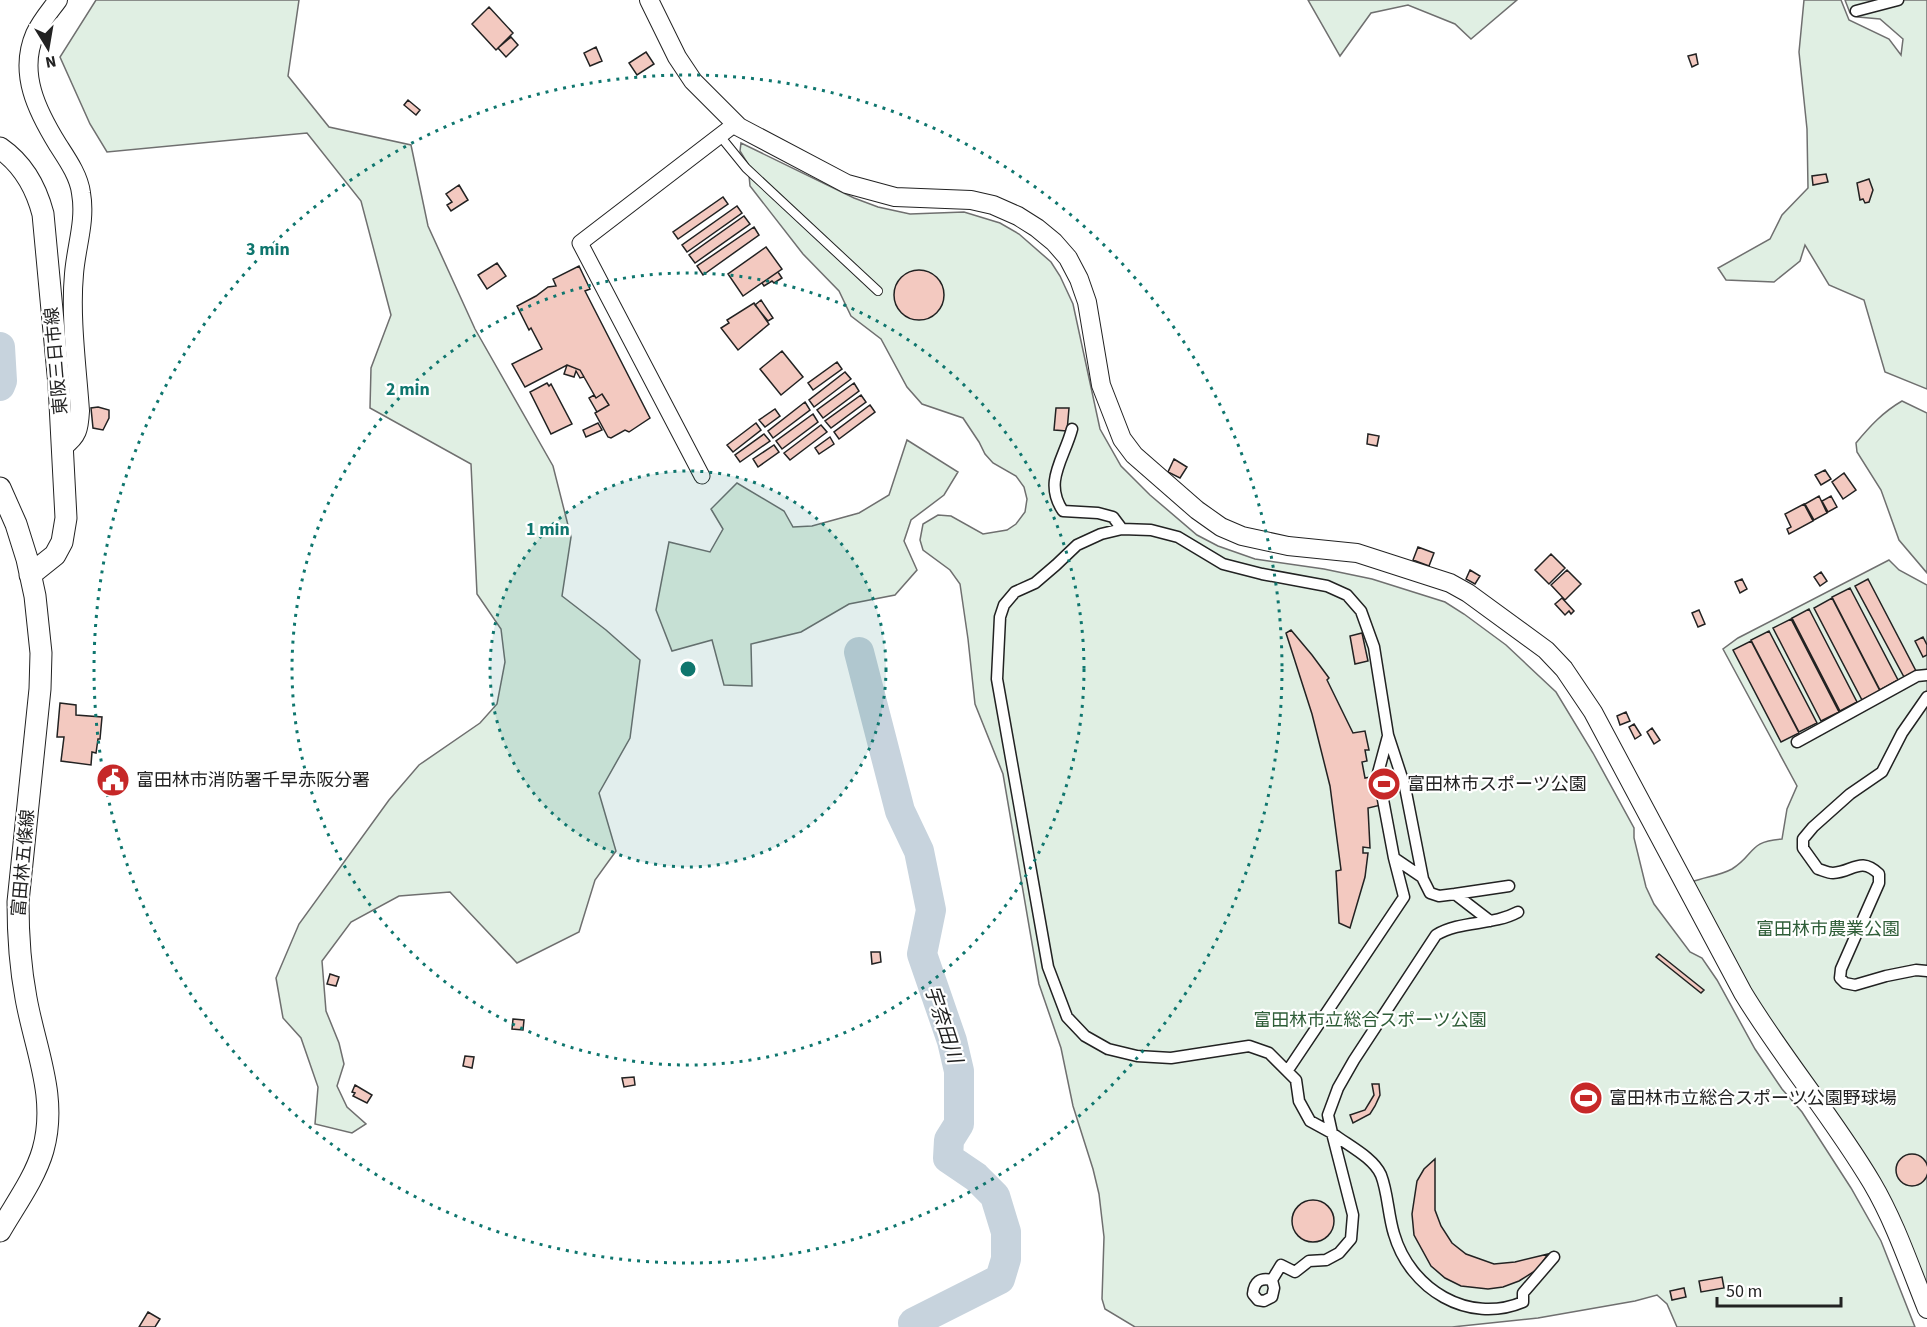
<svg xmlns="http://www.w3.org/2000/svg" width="1927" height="1327" font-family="'Source Sans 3','Noto Sans JP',sans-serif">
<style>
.green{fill:#e0efe3;stroke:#6f6f6f;stroke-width:1.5}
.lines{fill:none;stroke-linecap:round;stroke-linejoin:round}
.river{stroke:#c7d3dd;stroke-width:30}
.building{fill:#f3c9c0;stroke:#222;stroke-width:1.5}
.service-casing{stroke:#222;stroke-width:10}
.pedestrian-casing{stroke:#222;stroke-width:13}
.minor-casing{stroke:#222;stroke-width:17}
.tertiary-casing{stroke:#222;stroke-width:20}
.secondary-casing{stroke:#222;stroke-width:23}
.service{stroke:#fff;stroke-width:8}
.pedestrian{stroke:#fff;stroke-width:10}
.minor{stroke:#fff;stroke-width:15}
.tertiary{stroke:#fff;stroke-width:18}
.secondary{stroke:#fff;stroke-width:21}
.ring{fill:none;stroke:#0f766e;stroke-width:3;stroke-dasharray:3 6}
.labels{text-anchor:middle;stroke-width:4.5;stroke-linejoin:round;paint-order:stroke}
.street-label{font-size:18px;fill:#222;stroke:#fff}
.poi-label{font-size:18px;fill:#222;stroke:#fff;text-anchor:start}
.park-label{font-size:18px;fill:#2f5e38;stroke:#fff}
.water-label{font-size:20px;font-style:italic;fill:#222;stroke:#fff}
.centre{fill:#0f766e;stroke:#fff;stroke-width:3}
.ring-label{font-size:18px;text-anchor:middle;font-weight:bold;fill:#0f766e;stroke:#fff;stroke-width:4.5;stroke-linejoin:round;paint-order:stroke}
</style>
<rect width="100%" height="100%" fill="#fff"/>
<path class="green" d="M96,0H299L288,76L329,127L411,145L428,226L475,329L553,466L571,537L562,596L606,630L640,660L630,738L599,793L616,851L595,880L579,932L517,963L450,892L399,896L351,922L322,961L326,1011L339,1043L344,1064L337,1086L347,1107L366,1124L352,1133L315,1124L318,1087L301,1038L283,1018L276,978L299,924L389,800L419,765L480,723L497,704L505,662L501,629L477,594L471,464L370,408L371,368L391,315L361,201L307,133L107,152L90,124L60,57Z
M1308,0H1517L1471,39L1455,24L1408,5L1371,13L1340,56Z
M1804,0H1841L1849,20L1889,39L1901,55L1903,39L1880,19L1858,17L1850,13L1845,0H1927V389L1885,372L1864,300L1829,285L1805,245L1800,261L1774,282L1726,280L1718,268L1770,239L1782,215L1808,188L1807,129L1799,52Z
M741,143L854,198L878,207L910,214L964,212L1000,223L1019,234L1051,262L1060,276L1073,304L1100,429L1121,466L1150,495L1197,535L1218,546L1255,559L1324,569L1372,579L1445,602L1464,614L1506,645L1556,692L1593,753L1634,828V838L1646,887L1654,904L1690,952L1702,958L1717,980L1755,1049L1782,1089L1802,1112L1851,1188L1881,1241L1915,1327H1677L1667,1304L1657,1295L1635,1301L1538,1318L1452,1327H1135L1105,1309L1102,1299L1104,1237L1099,1194L1093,1169L1073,1106L1061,1048L1039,984L1003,774L975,704L968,639L960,584L950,570L923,550L920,540L923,524L938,515L951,516L983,534L1007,530L1016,524L1025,512L1027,499L1024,487L1016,476L993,463L985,454L979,442L963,418L922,404L907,387L881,339L851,316L839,291L803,254L750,186L748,164L740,151Z
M1902,401L1927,413V573L1899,540L1881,490L1857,452L1856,443C1870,426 1883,412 1902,401Z
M907,440L958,472L944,495L911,520L904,541L917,570L895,595L849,604L801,632L751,644L752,686L724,685L712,640L672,651L656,610L669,542L710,552L723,529L711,509L737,483L784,511L793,527L812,526L859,513L889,495Z
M1889,560L1899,570L1927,585V1290L1757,1002L1692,882C1704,877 1719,876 1732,869C1755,855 1748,841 1782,839L1787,809L1797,786L1723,649L1738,638Z"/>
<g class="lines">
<path class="river" d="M0,347L2,381L0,386
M859,652L900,811L919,851L931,910L922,954L952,1041L959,1071V1124L949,1140L948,1158L976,1177L995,1196L1006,1232V1259L1000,1279L913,1323L914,1327"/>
</g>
<path class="building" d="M489,7L513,33L496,50L472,24Z
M511,37L518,45L506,57L498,48Z
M596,47L602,61L590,66L584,53Z
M646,52L654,64L637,75L629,63Z
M1696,54L1698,64L1692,67L1688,56Z
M408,100L420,110L416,115L404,105Z
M1826,174L1828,182L1813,185L1812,176Z
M1869,179L1873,190L1869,202L1865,203L1863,199L1860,200L1857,183Z
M459,185L468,200L451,211L447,205L452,202L446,194Z
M723,197L728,204L678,239L673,232Z
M737,206L742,213L687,252L682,245Z
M744,216L750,224L695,263L689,255Z
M754,227L759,235L703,275L697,266Z
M766,247L782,269L743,296L728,274Z
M497,263L506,276L487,289L478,275Z
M579,266L590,289L585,291L650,418L629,432L625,430L611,438L608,437L595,413L609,405L602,394L596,398L580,370L567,365L525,387L512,364L542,349L531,328L529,330L517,306L536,296L548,287L556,286L553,279Z
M894 295a25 25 0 1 1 50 0a25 25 0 1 1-50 0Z
M778,272L782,278L774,283L772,281L764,286L762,283Z
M761,300L773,318L768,321L755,305Z
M754,303L769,324L738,350L721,328L729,323L727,320Z
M782,351L803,377L781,395L760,369Z
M837,362L842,369L813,390L808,383Z
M567,365L580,370L584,377L580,378L576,371L574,377L564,374Z
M845,372L851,379L814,407L809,400Z
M547,383L549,386L551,384L572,424L551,434L530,392Z
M854,383L859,391L823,418L817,410Z
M602,394L609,405L597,412L589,398L594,395L596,398Z
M861,395L866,402L831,428L825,421Z
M805,402L810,410L773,438L768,431Z
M870,405L875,412L839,439L834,432Z
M98,407L109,410V418L103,430L93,428L91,408Z
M1056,408H1069L1067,431L1054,430Z
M775,409L780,416L765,427L759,420Z
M813,414L818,422L782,449L776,441Z
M598,423L602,430L586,437L583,430Z
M756,423L761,430L733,452L727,445Z
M821,425L827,432L790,460L784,453Z
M764,434L770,441L740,462L735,455Z
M1368,434L1379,436L1377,446L1367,444Z
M830,437L834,444L819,454L815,448Z
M774,445L779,452L758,467L753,459Z
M1174,459L1187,467L1180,478L1168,472Z
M1825,470L1831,479L1821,485L1815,475Z
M1844,473L1856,490L1843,499L1832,482Z
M1819,496L1827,513L1814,520L1805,504Z
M1831,496L1837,507L1828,512L1822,501Z
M1804,504L1813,521L1789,534L1787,529L1791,527L1785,514Z
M1418,547L1434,553L1429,566L1413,560Z
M1551,554L1565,568L1549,584L1535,570Z
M1470,570L1480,576L1475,584L1466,579Z
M1567,570L1581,584L1565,600L1551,585Z
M1821,572L1827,581L1820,586L1814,577Z
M1742,579L1747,589L1740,593L1735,582Z
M1868,579L1916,671L1904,677L1855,586Z
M1850,588L1898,680L1880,690L1832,597Z
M1562,598L1574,611L1571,614L1569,611L1565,615L1555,604Z
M1832,598L1880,691L1862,700L1814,608Z
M1809,609L1857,702L1840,711L1792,618Z
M1699,610L1705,624L1698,627L1692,613Z
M1791,619L1839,712L1821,721L1773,628Z
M1291,630L1312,655L1329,678L1327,680L1353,733L1365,731L1369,750H1365L1367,761L1362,762L1365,778L1370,777L1373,787H1377L1381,805L1368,808L1370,848L1363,847V853H1368L1365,877L1350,928L1339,923L1336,871L1341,870L1330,786L1312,714L1286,633Z
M1769,631L1817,723L1799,732L1751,640Z
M1362,633L1368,661L1355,664L1350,636Z
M1923,637L1927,645V655L1923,657L1915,641Z
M1751,641L1799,733L1781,742L1733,650Z
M60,703L76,705V715L102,717L100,739H98L96,753L92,752L91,765L61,761L64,737H57Z
M1626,712L1630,721L1620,725L1617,716Z
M1634,724L1641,735L1635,739L1629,727Z
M1652,728L1660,740L1654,744L1647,732Z
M871,952H880L881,962L872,964Z
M1659,954L1704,990L1701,993L1656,957Z
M330,974L339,977L336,986L327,984Z
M513,1019L524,1020L523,1030L512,1029Z
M465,1056L474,1057L472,1068L463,1066Z
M634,1077L635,1085L624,1087L622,1078Z
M1372,1084H1379L1380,1095L1375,1106L1370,1114L1353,1123L1350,1115L1365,1110L1374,1095Z
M355,1085L372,1095L367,1103L353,1096L355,1093L352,1092Z
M1896 1170a16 16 0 1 1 32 0a16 16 0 1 1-32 0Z
M1435,1159V1210L1441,1226L1452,1243L1466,1254L1494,1264L1515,1262L1548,1254L1538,1269L1519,1281L1503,1287L1488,1289L1461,1286L1445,1278L1431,1266L1414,1235L1412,1214L1417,1181L1424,1169Z
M1292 1221a21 21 0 1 1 42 0a21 21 0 1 1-42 0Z
M1722,1277L1724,1288L1701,1292L1699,1281Z
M1684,1288L1686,1297L1672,1300L1670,1291Z
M148,1312L160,1319L155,1327H139Z"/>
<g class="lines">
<g class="service-casing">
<path id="service" d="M720,136L746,168L878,291"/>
</g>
<g class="pedestrian-casing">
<path id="pedestrian" d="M1856,11L1898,0
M1072,429C1064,459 1043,482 1063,511L1098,513L1113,517L1122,529
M1927,697L1902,733L1882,772L1850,794L1813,827L1803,839V848L1818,869C1822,870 1828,873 1833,873C1853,872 1860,856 1879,874V883L1841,969L1840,978L1845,983L1855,985L1886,976L1916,970L1927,971
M1388,736L1378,773L1394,858L1422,877
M1797,742L1917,676L1927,675
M1455,894L1509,886
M1518,912C1492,926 1461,920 1436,935L1354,1060L1338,1088L1328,1115L1332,1133C1347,1145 1373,1157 1381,1175C1388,1193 1388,1215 1394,1234C1410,1289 1468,1325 1523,1302V1293L1554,1257
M1288,1070L1404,897L1394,858
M1272,1280C1260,1277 1254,1282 1253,1294L1258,1300L1264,1301L1272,1297L1274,1288L1272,1280L1281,1265L1295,1272L1309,1261L1326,1260L1339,1253L1351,1239L1353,1215L1332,1133L1310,1121L1299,1101L1296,1080L1269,1053L1249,1046L1171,1058L1137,1056L1108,1049L1085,1036L1067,1017L1048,967L997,679L1000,617L1004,605L1015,592L1035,583L1056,565L1077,545L1101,534L1122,529L1151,530L1178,537L1223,564L1262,574L1327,586L1347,595L1361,611L1374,647L1388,735L1405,787L1423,879L1430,893L1439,896L1455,894L1490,921"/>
</g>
<g class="minor-casing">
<path id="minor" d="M702,476L580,243L735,124"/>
</g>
<g class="tertiary-casing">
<path id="tertiary" d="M58,0C50,11 41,21 35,34C18,73 37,111 58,145C67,159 79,176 81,193C86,221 76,247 74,274C70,316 77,368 80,411C79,429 78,436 63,447
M649,0L677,57L693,81L739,127L847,184L895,197L971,200L993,205L1018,216L1037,228L1054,242L1068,258L1079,279L1087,302L1101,385L1122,439L1134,455L1197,510L1221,527L1242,536L1288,546L1357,553L1450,583L1468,593L1546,650L1564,669L1593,712L1743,993C1783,1059 1833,1117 1872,1183C1895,1222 1910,1267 1927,1309"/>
</g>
<g class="secondary-casing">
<path id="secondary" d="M0,148C23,164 36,187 43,214L59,385L66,518L62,542L55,555L30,575
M0,488L16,524L27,559L35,596L41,653L40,689L18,902C18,934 20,966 26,998C35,1049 58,1097 43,1150C35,1178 15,1205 0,1231"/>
</g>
<use href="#service" class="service"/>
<use href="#pedestrian" class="pedestrian"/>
<use href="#minor" class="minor"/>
<use href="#tertiary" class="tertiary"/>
<use href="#secondary" class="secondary"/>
</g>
<circle cx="688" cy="669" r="198" fill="#0f766e" fill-opacity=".12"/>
<g class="ring">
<circle cx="688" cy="669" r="198"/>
<circle cx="688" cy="669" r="396"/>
<circle cx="688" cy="669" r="594"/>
</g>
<defs>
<g id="civic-disc" transform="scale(1.725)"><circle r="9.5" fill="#c62828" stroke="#fff"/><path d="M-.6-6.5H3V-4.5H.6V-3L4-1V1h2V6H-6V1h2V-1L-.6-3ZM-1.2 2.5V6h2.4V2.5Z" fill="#fff"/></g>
<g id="stadium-disc" transform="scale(1.725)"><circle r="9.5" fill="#c62828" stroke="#fff"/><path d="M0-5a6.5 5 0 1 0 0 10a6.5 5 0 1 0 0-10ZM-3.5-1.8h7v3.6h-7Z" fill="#fff"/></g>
</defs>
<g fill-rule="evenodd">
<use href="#civic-disc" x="113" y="780"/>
<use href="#stadium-disc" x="1384" y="784"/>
<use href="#stadium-disc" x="1586" y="1098"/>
</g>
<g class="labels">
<g class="street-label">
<text transform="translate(56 361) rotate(-95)" y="6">東阪三日市線</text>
<text transform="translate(23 863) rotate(-85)" y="6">富田林五條線</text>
</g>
<g class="poi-label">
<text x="136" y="786">富田林市消防署千早赤阪分署</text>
<text x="1407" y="790">富田林市スポーツ公園</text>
<text x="1609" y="1104">富田林市立総合スポーツ公園野球場</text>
</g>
<g class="park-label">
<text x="1828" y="935">富田林市農業公園</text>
<text x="1370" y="1026">富田林市立総合スポーツ公園</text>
</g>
<g class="water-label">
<text transform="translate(944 1024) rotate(72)" y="7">宇奈田川</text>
</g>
</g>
<circle cx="688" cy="669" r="9" class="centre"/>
<g class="ring-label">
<text x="268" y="255">3 min</text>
<text x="408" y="395">2 min</text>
<text x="548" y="535">1 min</text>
</g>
<g transform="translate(48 48) rotate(169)" stroke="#ffffff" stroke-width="4.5" paint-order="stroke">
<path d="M0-4.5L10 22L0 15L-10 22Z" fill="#222222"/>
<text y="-9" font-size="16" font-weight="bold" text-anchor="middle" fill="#222222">N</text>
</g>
<path d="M1717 1297v9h124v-9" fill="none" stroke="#222222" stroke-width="3"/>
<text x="1726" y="1297" font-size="18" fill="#222222" stroke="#ffffff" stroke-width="4.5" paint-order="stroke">50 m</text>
</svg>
